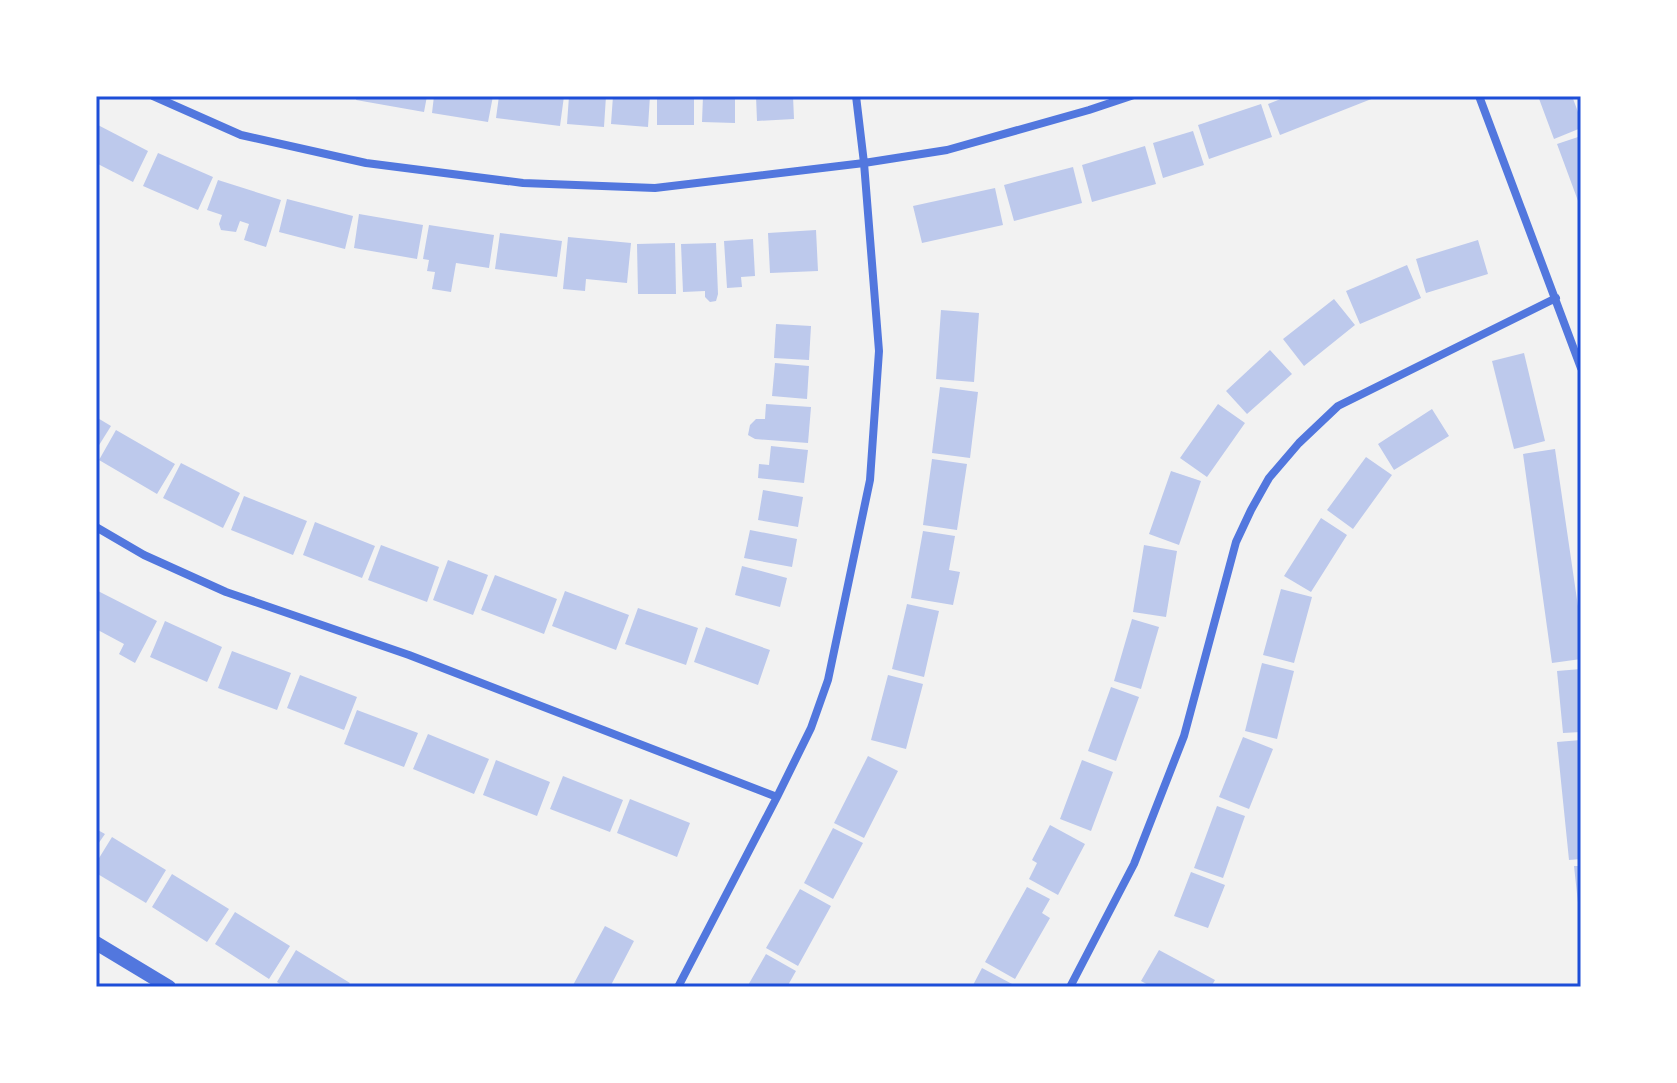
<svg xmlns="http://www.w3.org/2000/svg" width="1677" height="1083" font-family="'Roboto Condensed',sans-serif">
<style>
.building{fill:#bdc9ec}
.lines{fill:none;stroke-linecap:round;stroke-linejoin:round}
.minor{stroke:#5277de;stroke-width:8}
.tertiary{stroke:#5277de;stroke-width:14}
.neatline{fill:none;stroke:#1d4ed8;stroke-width:3}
</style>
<rect width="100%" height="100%" fill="#f2f2f2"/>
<path class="building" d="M357,96H427L424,112L356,100Z
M434,96H493L488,122L432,113Z
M499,96H564L560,126L496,118Z
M569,96H606L604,127L567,124Z
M613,96H650L648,127L611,124Z
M657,96H694V125H657Z
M703,96H735V123L702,122Z
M756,96H793L794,119L757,121Z
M1288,96H1379L1280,135L1268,104Z
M1538,96H1572L1581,120V128L1554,139Z
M1261,104L1272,137L1209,159L1198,125Z
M96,124L148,151L133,182L96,163Z
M1193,131L1204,165L1163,178L1153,143Z
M1581,136V209L1557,144Z
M1145,146L1156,184L1092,202L1082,165Z
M158,153L213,177L198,210L143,186Z
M1073,167L1082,203L1014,221L1004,185Z
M218,180L281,200L266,247L244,240L249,224L240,221L236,232L221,230L219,224L222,215L207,210Z
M995,188L1003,225L922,243L913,206Z
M287,199L353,216L345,249L279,232Z
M359,214L423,225L417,259L354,248Z
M429,225L494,235L489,268L456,263L451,292L432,289L435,272L427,271L429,260L423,259Z
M816,230L818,271L770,273L768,233Z
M500,233L562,241L557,277L495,269Z
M568,237L631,243L627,283L586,279L585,291L563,289Z
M753,239L755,276L741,277L742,287L727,288L724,241Z
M1478,240L1488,274L1426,293L1416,259Z
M675,243L676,294H638L637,244Z
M716,243L718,294L716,301L710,302L705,297V291L683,292L681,244Z
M1407,265L1421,298L1360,324L1346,291Z
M1334,299L1355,325L1304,366L1283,339Z
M941,310L979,313L974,382L936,379Z
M776,324L811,326L809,360L774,358Z
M1270,350L1292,374L1247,414L1226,391Z
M1524,353L1545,441L1514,449L1492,361Z
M775,363L809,366L807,399L772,396Z
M940,387L978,392L970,458L932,453Z
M766,404L811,407L808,443L755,439L748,435L750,425L756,419H765Z
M1218,404L1245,423L1207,477L1180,458Z
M1432,409L1449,436L1394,470L1378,444Z
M96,417L111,426L96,450Z
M116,430L175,464L157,494L99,460Z
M771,446L808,450L804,483L758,478L759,464L769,465Z
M1555,449L1581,627V659L1552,663L1523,454Z
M1366,457L1392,475L1353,529L1327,510Z
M932,459L967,464L957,530L923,525Z
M181,463L240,493L223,528L163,498Z
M1171,471L1201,481L1179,545L1149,534Z
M763,490L803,497L798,527L758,520Z
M244,496L307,521L293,555L231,530Z
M1321,518L1347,535L1311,592L1284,576Z
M315,522L375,546L362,578L303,555Z
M750,530L797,539L792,567L744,558Z
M923,531L955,536L949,570L960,572L953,605L911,598Z
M381,545L439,567L427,602L368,580Z
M1144,545L1177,551L1166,617L1133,612Z
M448,560L488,575L473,615L433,600Z
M742,566L787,578L780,607L735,595Z
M495,575L557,599L544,634L481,610Z
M1281,589L1312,597L1294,663L1263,655Z
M96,590L157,621L135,663L119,654L124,644L96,629Z
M565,591L629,615L616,650L552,626Z
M907,604L939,611L924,677L892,669Z
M638,608L698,628L686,665L625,644Z
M1132,619L1159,627L1141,689L1114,681Z
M165,621L222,647L207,682L150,657Z
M706,627L770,650L758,685L694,662Z
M232,651L291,673L277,710L218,688Z
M1262,663L1294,671L1277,739L1245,731Z
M1581,669V732L1563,733L1557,671Z
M300,675L357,697L344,730L287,708Z
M888,675L923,684L906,749L871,740Z
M1111,687L1139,697L1116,761L1088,751Z
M357,710L418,733L404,767L344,744Z
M428,734L489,759L474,794L413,769Z
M1243,737L1273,749L1249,809L1219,797Z
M1581,740V859L1569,860L1557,742Z
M868,756L898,771L864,838L834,823Z
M496,760L550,782L537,816L483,795Z
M1082,760L1113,772L1091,831L1060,819Z
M563,776L623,800L610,832L550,809Z
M630,799L690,823L677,857L617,833Z
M1217,806L1245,816L1223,878L1194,868Z
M1050,825L1085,844L1058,895L1029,879L1037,863L1032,860Z
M833,828L863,843L833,899L804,883Z
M96,829L105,834L96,847Z
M112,837L166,870L146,903L96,873V863Z
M1574,866H1581V912H1579Z
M1191,872L1225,885L1208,928L1174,916Z
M172,874L229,909L207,942L152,907Z
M1027,887L1050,899L1042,913L1050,918L1015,979L985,962Z
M800,889L831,906L798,966L766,948Z
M235,912L290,946L269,979L215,944Z
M605,926L634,941L610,987H572Z
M296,950L350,983L347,987H285L277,982Z
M1159,950L1215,980L1211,987H1152L1141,981Z
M766,954L796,971L787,987H747Z
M982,968L1014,985L1013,987H972Z"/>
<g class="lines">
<path class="minor" d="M153,96L241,135L366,163L523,183L655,188L864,163L947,150L1089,110L1131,96
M1479,96L1581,368
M96,527L144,555L226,592L409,655L777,797
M678,987L777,797L811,728L828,680L870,480L879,351L864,163L856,96
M1070,987L1134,864L1184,736L1236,542L1251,510L1269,478L1299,443L1338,406L1556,298"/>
<path class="tertiary" d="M96,943L169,987"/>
</g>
<rect width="1677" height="1083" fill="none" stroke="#ffffff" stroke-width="196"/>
<rect x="98" y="98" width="1481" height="887" class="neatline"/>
</svg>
